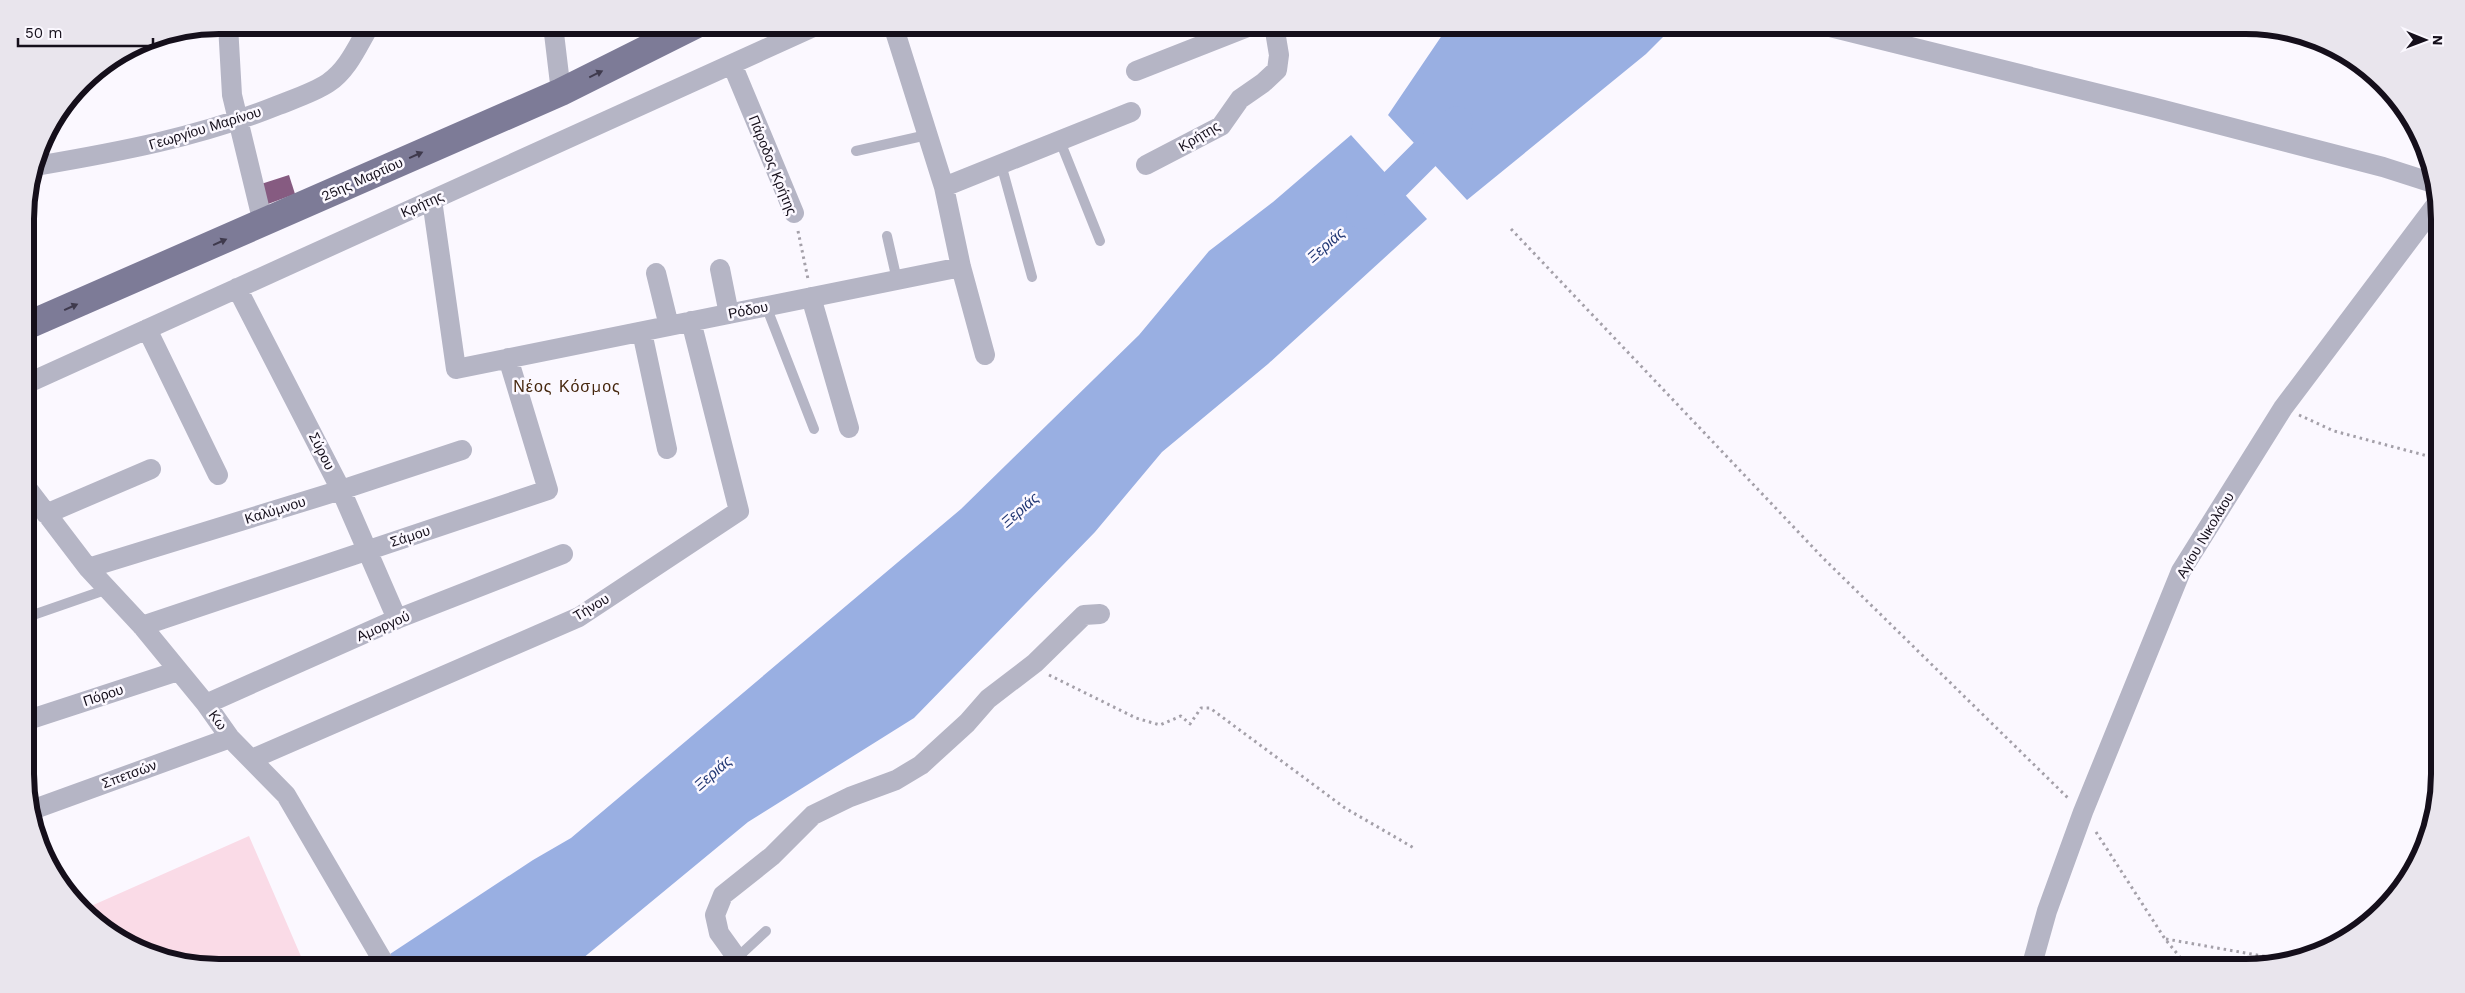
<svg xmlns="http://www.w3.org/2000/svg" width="2465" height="993" font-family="'Work Sans',sans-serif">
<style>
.green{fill:#fadbe7}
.water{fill:#99afe2}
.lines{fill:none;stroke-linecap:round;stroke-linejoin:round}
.river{stroke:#99afe2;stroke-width:32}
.building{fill:#865b81}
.path{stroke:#a4a0a9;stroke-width:3;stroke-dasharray:2.5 4;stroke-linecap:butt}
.lane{stroke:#b5b5c5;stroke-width:10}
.street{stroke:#b5b5c5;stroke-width:20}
.primary{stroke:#7d7b97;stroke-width:28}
.oneway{fill:#3f3a4d}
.labels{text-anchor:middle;stroke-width:5;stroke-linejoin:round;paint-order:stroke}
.street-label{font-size:14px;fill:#150f1b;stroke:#fbf8ff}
.water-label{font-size:15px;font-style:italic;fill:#203673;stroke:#fbf8ff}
.quarter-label{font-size:16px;letter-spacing:1px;fill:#46270e;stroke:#fbf8ff}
.rim{fill:none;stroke:#150f1b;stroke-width:6}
</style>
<rect width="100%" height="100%" fill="#fbf8ff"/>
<path class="green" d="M249,836L306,968C240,968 167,974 111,935C100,928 91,918 82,910Z"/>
<path class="water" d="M1449,25H1675L1646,54L1467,200L1388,115Z
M1351,135L1427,219L1268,364L1162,452L1095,532L914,718L748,822L571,968H398L390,954L533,860L571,838L961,509L1139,335L1209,251L1273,202Z"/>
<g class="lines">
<path class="river" d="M1362,213L1395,184L1457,122"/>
</g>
<path class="building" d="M289,175L295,194L268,204L261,184Z"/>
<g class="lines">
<path class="path" d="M1511,229L1823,558L2068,798
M798,231L808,279
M2299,415L2334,431L2439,459
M1049,675L1136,718L1160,725L1181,716L1190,724L1201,708H1210L1345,808L1414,848
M2096,832L2165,939L2189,968
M2166,939L2291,961"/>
<path class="lane" d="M1060,141L1100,241
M856,151L927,135
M1001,164L1032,277
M887,236L897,280
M766,306L814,429
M33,615L108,589
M726,968L766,931"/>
<path class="street" d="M228,25L232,95L263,223
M553,25L561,92
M893,25L944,187L961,267L985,355
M1822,25L2152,107L2383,167L2436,184
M732,64L794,213
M1136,71L1253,25
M1146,165L1221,126L1240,99L1263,83L1277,70L1279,55L1274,25
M36,166C118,152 199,137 276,106C293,99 313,93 328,83C348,70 358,45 370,25
M944,187L1131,112
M432,200L456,369L961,267
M720,269L729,314
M656,273L669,326
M237,288L341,490L397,619
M811,297L849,428
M147,329L218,475
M642,332L667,449
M26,384L818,25
M27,488L88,568L142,626L206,704L230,738L286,795L387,968
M46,514L151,469
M88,568L341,490L462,450
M142,626L548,490L508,358
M206,704L397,619L563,554
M28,720L178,671
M252,759L579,617L739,511L691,321
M29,811L230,738
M737,958L719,933L715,915L723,895L772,856L813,815L850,797L896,780L921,765L967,723L988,699L1035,663L1084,615L1100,614
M2031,968L2047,911L2083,812L2181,571L2283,408L2438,202"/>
<path class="primary" d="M26,326L561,92L695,25"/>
</g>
<defs><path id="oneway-solid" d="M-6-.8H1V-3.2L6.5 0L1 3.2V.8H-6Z" transform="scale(1.25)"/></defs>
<g class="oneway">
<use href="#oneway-solid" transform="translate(596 74) rotate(-26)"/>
<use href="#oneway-solid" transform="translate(416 155) rotate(-24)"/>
<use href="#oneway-solid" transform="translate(220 242) rotate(-24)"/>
<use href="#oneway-solid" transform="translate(71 307) rotate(-24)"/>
</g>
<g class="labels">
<g class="street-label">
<text transform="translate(205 128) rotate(-17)" y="5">Γεωργίου Μαρίνου</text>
<text transform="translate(1199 136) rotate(-31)" y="5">Κρήτης</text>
<text transform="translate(773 165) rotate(68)" y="5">Πάροδος Κρήτης</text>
<text transform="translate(362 179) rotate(-24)" y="5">25ης Μαρτίου</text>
<text transform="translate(422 204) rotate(-24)" y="5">Κρήτης</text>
<text transform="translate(748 310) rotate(-11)" y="5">Ρόδου</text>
<text transform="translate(322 451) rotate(63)" y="5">Σύρου</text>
<text transform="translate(275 510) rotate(-17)" y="5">Καλύμνου</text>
<text transform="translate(2205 535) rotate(-59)" y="5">Αγίου Νικολάου</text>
<text transform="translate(410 536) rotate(-18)" y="5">Σάμου</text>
<text transform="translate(591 607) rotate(-31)" y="5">Τήνου</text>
<text transform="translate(383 626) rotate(-23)" y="5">Αμοργού</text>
<text transform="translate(103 695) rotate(-18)" y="5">Πόρου</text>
<text transform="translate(218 720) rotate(54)" y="5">Κω</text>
<text transform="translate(129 774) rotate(-20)" y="5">Σπετσών</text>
</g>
<g class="water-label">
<text transform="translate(1326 245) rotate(-41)" y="5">Ξεριάς</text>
<text transform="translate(1020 510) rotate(-41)" y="5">Ξεριάς</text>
<text transform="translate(713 773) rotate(-41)" y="5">Ξεριάς</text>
</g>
<g class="quarter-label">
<text x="567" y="392">Νέος Κόσμος</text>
</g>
</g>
<path d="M0 0H2465V993H0ZM219 34H2246A185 185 0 0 1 2431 219V774A185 185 0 0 1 2246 959H219A185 185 0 0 1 34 774V219A185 185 0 0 1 219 34Z" fill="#e9e5ed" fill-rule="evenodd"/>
<path class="rim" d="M219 34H2246A185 185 0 0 1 2431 219V774A185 185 0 0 1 2246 959H219A185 185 0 0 1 34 774V219A185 185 0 0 1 219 34Z"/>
<g transform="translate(2425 40) rotate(91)" stroke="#fbf8ff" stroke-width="4" paint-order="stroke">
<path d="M0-4L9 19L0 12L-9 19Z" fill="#150f1b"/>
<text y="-8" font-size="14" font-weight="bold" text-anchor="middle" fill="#150f1b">N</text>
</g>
<path d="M18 38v8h135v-8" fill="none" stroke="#150f1b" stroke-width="2.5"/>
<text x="25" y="38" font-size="15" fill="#150f1b" stroke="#fbf8ff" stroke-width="4" paint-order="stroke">50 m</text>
</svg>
